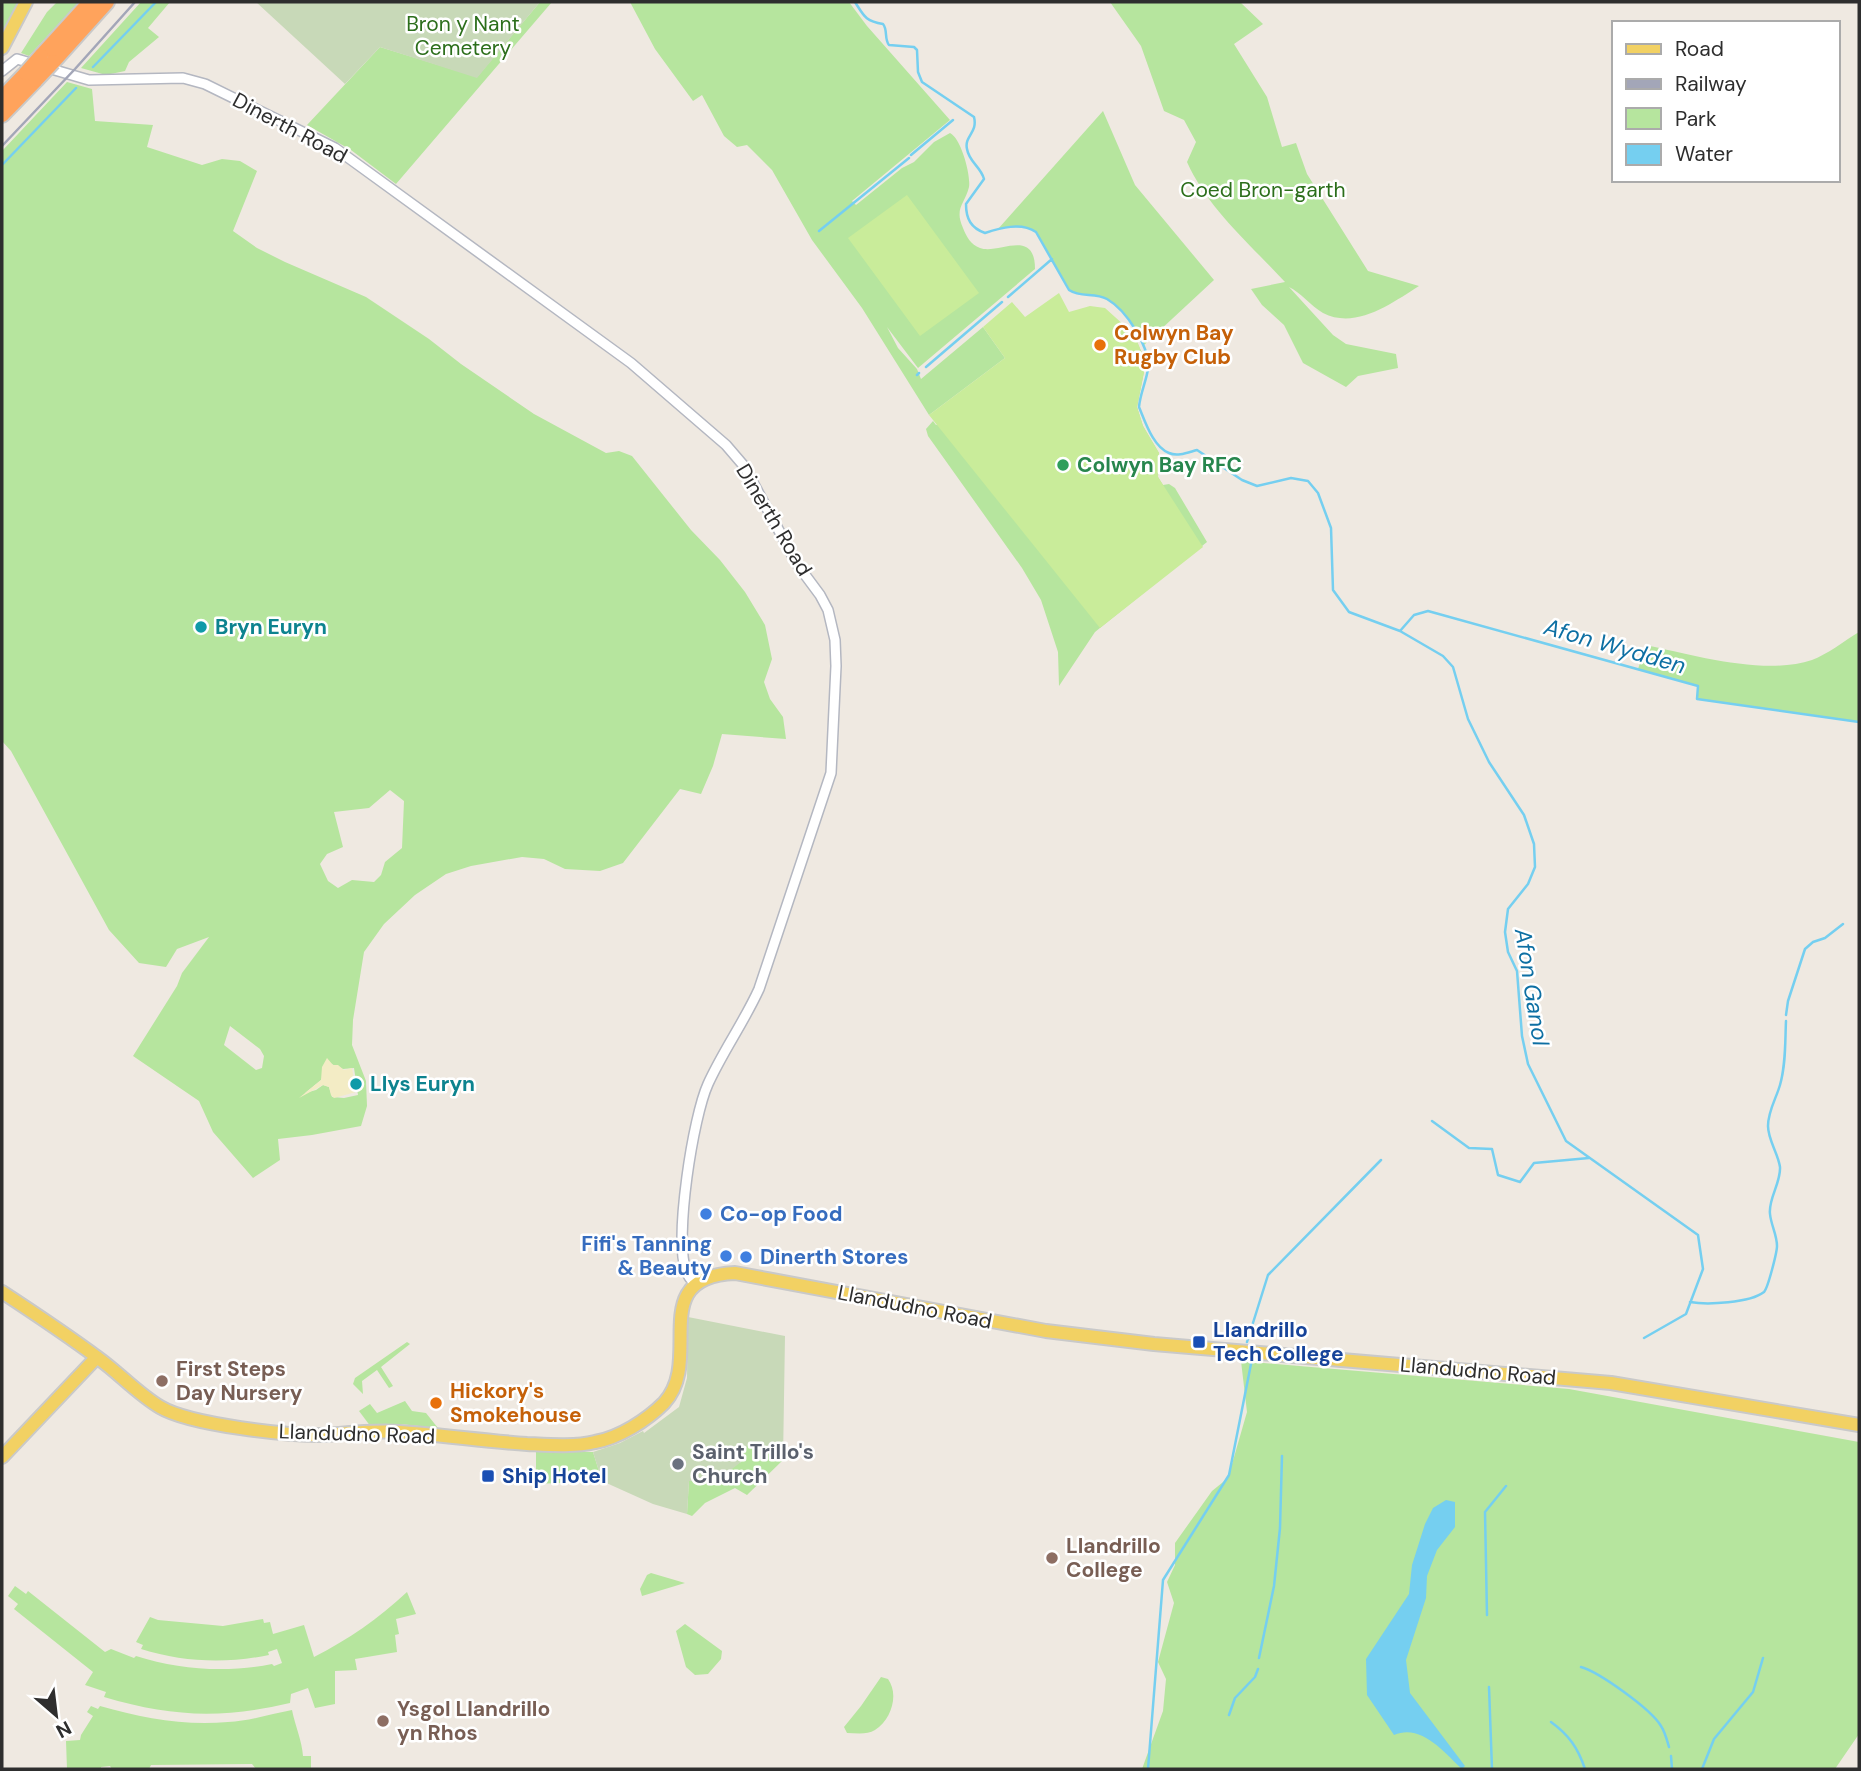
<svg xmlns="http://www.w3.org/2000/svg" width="1861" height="1771" font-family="'DM Sans',sans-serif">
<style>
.green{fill:#b6e59e;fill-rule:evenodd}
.sand{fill:#f3ecc5}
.cemetery{fill:#c8d9b8}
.pitch{fill:#c9ec9a}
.water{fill:#75cff0}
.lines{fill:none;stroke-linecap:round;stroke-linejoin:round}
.stream{stroke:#75cff0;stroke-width:2.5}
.minor-casing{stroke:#b4b7c1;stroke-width:12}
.major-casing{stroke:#c9c9c9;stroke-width:16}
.highway-casing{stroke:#c9c9c9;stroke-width:18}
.minor{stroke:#fff;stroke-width:9}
.major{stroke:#f2d163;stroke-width:12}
.highway{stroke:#ffa35c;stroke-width:14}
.rail{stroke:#a3a6b8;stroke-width:2.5}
.highway-bridge-casing{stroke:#c9c9c9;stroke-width:18;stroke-linecap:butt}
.highway-bridge{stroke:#ffa35c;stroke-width:14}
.food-dot{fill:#e8710a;stroke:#fff;stroke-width:2.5}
.leisure-dot{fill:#2e9e5b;stroke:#fff;stroke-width:2.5}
.culture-dot{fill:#0f9aa8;stroke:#fff;stroke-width:2.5}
.shop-dot{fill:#3f7fe0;stroke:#fff;stroke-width:2.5}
.transit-dot{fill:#1a4fb4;stroke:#fff;stroke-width:2.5}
.education-dot{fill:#8d6e63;stroke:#fff;stroke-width:2.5}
.worship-dot{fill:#6b7280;stroke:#fff;stroke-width:2.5}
.labels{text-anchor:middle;stroke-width:5;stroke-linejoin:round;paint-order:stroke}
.park-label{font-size:21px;fill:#2c6e1b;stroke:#fff}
.street-label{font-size:21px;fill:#2e2e2e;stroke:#fff}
.food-label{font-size:21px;font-weight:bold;fill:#c56008;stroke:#fff;text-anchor:start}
.leisure-label{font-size:21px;font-weight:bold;fill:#27864d;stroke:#fff;text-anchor:start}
.culture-label{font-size:21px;font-weight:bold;fill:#0d838f;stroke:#fff;text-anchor:start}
.shop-label{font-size:21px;font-weight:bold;fill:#366cbe;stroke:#fff;text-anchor:start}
.transit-label{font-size:21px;font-weight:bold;fill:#164399;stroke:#fff;text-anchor:start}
.education-label{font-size:21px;font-weight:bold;fill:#785e54;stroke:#fff;text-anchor:start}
.worship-label{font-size:21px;font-weight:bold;fill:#5b616d;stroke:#fff;text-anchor:start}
.water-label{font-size:23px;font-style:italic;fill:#0d6fa3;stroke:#fff}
</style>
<rect width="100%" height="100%" fill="#efe9e1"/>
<path class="green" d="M2,2H19L12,21L2,35Z
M57,2H79L29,56L21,53L47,12Z
M141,2H170L148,28L159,37L129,62L125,71L106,75L81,68Z
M540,2H552L396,184L351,150L307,125L380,47L477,77Z
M630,2H849L867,26L950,120L852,201L856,205L902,168L914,162L934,142L950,133C961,138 971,175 969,187C965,204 954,208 963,228C966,236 971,245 980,248C998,255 1035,227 1035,269L918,368L887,327L898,348L917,369L921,379L983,327L1005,358L929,415L862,308L812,240L772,170L747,145L737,147L724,136L702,95L693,101L655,49Z
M1110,2H1240L1263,24L1234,44L1267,97L1282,147L1296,143L1307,174L1368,271L1419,286C1392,303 1356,330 1323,313C1311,306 1300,292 1289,287L1333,335L1346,344L1396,354L1398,368L1358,376L1346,387L1303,363L1284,325L1262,305L1251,289L1285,282C1251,245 1208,209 1187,162L1196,142L1184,120L1164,111L1141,46Z
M67,82L92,89L95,121L153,125L147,147L202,165L222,159L240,161L257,171L233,231L257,248L285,262L366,297L429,339L461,364L534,414L606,453L619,451L632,456L691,530L720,560L745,592L765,625L772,659L764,682L770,699L783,717L786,739L722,734L713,766L701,794L680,789L623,863L600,871L565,869L544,859L522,857L471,866L446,874L415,895L384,924L364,952L353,1020L352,1045L366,1081L367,1106L361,1126L312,1135L278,1139L280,1160L253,1178L213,1132L199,1101L133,1056L177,986L182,973L209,937L177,949L166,967L139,963L109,930L11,751L2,741V151ZM390,790L404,801L402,848L385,862L381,875L374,882L352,880L338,888L328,881L320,864L327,854L343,847L334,812L369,808ZM230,1026L260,1049L264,1056L262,1068L256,1070L224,1045ZM329,1063L343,1069L354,1068L358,1095L344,1098L332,1097L329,1087L323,1085L316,1090L305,1093L321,1080Z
M1103,111L1135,185L1214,280L1144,345C1135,328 1118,300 1097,296C1087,294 1079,297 1069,290L1036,232C1025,225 1010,227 998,229Z
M1137,342L1144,358V372L1137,407L1143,426L1159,453L1158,477L1163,485L1169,484L1175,488L1207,542L1095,632L1059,686L1058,652L1041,600L1022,568L928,436L926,429L933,421L936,425Z
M1859,632V722L1697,699V686L1638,669L1646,645C1692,655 1766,676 1812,660C1828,654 1844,641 1859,632Z
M407,1342L410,1344L381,1367L393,1386L389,1388L377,1370L362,1381L363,1394L353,1384L355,1378Z
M1241,1361L1569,1389L1859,1442V1734L1835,1769H1142L1163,1711L1166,1679L1158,1662L1174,1603L1167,1582L1175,1565V1543L1212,1491L1228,1478L1247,1412Z
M405,1401L412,1411L426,1413L438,1428L400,1424L371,1427L359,1411L370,1404L377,1413Z
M749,1441L783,1460L747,1495L735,1488L705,1503L692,1516L687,1514L689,1480L697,1482L741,1462Z
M536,1452H593L602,1481L536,1484Z
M651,1573L685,1583L642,1596L640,1589L647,1575Z
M15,1586L26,1594L28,1591L105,1652L111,1649L134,1658L136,1656C180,1670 227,1673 272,1664L274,1666L282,1663L277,1649L268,1652L269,1655C225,1664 183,1662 141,1649L143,1645L136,1642L150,1617L158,1620L223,1626L263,1619L264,1623L270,1622L273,1634L304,1625L314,1657C349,1639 378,1619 407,1592L416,1614L396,1619L399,1634L395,1635L397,1652L355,1659L357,1670L335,1671V1704L315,1708L308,1688L291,1694L290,1703C221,1719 172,1717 104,1697L106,1692L85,1685L93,1672L14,1609L18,1604L8,1596Z
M685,1624L722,1651L721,1659L708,1674L695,1675L686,1667L676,1631Z
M881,1677L888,1679C899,1694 892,1719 875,1730C867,1735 856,1733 847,1733L844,1727L861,1706Z
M91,1706L98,1709L100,1706C142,1718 184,1726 228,1722C249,1721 271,1714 292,1710C295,1725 302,1741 303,1756H311V1768L256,1769L252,1764L151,1765L149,1769H112L110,1766L101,1767V1769H67L66,1741L80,1740L81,1735L93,1716L87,1712Z"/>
<path class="sand" d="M327,1058L333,1065H338L344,1070L352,1068L356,1092L334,1098L331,1095L329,1087L323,1085L299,1098L321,1080L322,1067Z"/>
<path class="cemetery" d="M256,2H540L477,78L380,47L345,84Z
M688,1317L785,1336L783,1460L749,1441L741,1462L732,1469L712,1482L689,1481L687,1514L653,1504L602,1481L593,1452L620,1443L643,1431L644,1433L679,1407L687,1378Z"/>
<path class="pitch" d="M907,195L979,293L920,336L848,238Z
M1059,293L1069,312L1090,306L1105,308L1125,326L1137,341L1144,358V372L1137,407L1143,426L1159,453L1158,477L1203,547L1100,628L929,415L1005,358L983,327L1012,302L1025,317Z"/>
<path class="water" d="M1446,1500L1455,1502V1527L1437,1550L1427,1576L1426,1598L1406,1660L1410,1693L1465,1766L1462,1769C1444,1752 1421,1723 1394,1735L1367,1695L1366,1659L1409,1594L1412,1565L1425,1524L1433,1508Z"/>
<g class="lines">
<path class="stream" d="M855,2C864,16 865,21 883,24C888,30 884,39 889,45L914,47L917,50L918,72L922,82L974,117C978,133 964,136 967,149C969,162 981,167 984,179L966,204C966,219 971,228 985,233C1000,228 1021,222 1036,232L1069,290C1081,298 1095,292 1107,299C1126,310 1150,346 1148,369C1146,382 1140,394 1139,407C1145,421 1153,447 1169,453C1178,457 1189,452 1197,450L1242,480L1257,486L1291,478L1308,481L1318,493L1331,528L1333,590L1349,612L1400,631L1443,656L1453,667L1468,719L1489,762L1524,815L1534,844L1535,867L1528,884L1508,909L1505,932L1508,952L1517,971L1522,1036L1528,1064L1566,1141L1698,1235L1703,1269L1686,1314L1644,1338
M93,67L156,2
M911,155L953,120
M2,165L76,88
M819,231L909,158
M1008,297L1052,259
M926,367L1002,302
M917,375L919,373
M1400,631L1414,615L1428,611L1698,686L1697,699L1859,722
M1786,1015L1788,1001L1805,949L1813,942L1825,938L1843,924
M1432,1121L1469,1148L1492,1149L1498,1175L1520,1182L1534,1163L1589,1158
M1690,1302C1707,1305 1750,1303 1764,1292C1768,1288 1777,1252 1777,1246C1777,1235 1771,1225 1770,1214C1768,1199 1781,1183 1780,1167C1778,1153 1768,1140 1768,1126C1768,1111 1776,1099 1780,1085C1786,1064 1785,1042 1786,1021
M1247,1342L1268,1275L1381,1160
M1487,1615L1485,1512L1506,1486
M1259,1658L1274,1586L1280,1528L1282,1456
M1581,1667C1599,1672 1651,1709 1661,1726C1665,1732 1667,1740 1669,1747
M1489,1687L1492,1769
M1229,1715L1235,1698L1255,1677L1258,1669
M1551,1722C1569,1735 1578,1748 1585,1769
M1671,1756L1672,1769
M1148,1769L1163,1580L1229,1475L1252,1359
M1702,1769L1714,1739L1753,1692L1763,1658"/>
<g class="minor-casing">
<path id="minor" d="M2,71L17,59L89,80L183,78L205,84L335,148L631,363L726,445L744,466L797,564L820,595L828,610L835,640L836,666L831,773L759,989C744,1022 723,1051 708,1084C693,1117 674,1238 686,1271C688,1276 691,1280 695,1284"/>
</g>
<g class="major-casing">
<path id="major" d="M2,48L26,2
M2,1292C34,1313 67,1335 98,1358C119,1373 138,1394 160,1407C190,1425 290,1436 326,1435C351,1433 375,1430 400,1432C443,1435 484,1441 527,1444C549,1445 574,1447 595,1442C619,1438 647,1420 664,1403C705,1359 644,1277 735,1273L1046,1331L1154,1344L1611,1383L1859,1425
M2,1457L97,1357"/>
</g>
<g class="highway-casing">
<path id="highway" d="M41,56L90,2
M53,62L107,2
M2,98L26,73
M2,115L36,80"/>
</g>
<use href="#minor" class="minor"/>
<use href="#major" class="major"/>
<use href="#highway" class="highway"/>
<path class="rail" d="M2,146L75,69L135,2"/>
<g class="highway-bridge-casing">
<path id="highway-bridge" d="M26,73L41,56
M36,80L53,62"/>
</g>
<use href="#highway-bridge" class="highway-bridge"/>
</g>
<g class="food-dot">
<circle cx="1100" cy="345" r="7"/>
<circle cx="436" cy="1403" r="7"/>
</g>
<circle class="leisure-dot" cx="1063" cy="465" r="7"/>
<g class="culture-dot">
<circle cx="201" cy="627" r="7"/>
<circle cx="356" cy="1084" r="7"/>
</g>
<g class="shop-dot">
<circle cx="706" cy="1214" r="7"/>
<circle cx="726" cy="1256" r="7"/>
<circle cx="746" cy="1257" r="7"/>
</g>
<g class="transit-dot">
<rect x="1192" y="1335" width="14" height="14" rx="3.5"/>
<rect x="481" y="1469" width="14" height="14" rx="3.5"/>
</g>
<g class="education-dot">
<circle cx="162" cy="1381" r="7"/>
<circle cx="1052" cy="1558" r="7"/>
<circle cx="383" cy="1721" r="7"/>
</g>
<circle class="worship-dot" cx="678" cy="1464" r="7"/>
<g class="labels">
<g class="park-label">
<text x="463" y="31">Bron y Nant<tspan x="463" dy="24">Cemetery</tspan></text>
<text x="1263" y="197">Coed Bron-garth</text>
</g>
<g class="street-label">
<text transform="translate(290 128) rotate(28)" y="7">Dinerth Road</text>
<text transform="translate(774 520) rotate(59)" y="7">Dinerth Road</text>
<text transform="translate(915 1307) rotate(11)" y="7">Llandudno Road</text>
<text transform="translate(1478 1371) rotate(5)" y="7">Llandudno Road</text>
<text transform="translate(357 1434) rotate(2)" y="7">Llandudno Road</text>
</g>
<g class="food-label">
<text x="1114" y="340">Colwyn Bay<tspan x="1114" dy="24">Rugby Club</tspan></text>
<text x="450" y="1398">Hickory's<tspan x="450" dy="24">Smokehouse</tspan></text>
</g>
<g class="leisure-label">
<text x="1077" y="472">Colwyn Bay RFC</text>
</g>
<g class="culture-label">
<text x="215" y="634">Bryn Euryn</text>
<text x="370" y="1091">Llys Euryn</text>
</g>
<g class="shop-label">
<text x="720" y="1221">Co-op Food</text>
<text x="712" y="1251" text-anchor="end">Fifi's Tanning<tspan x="712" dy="24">&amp; Beauty</tspan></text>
<text x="760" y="1264">Dinerth Stores</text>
</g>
<g class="transit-label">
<text x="1213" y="1337">Llandrillo<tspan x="1213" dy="24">Tech College</tspan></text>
<text x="502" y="1483">Ship Hotel</text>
</g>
<g class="education-label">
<text x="176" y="1376">First Steps<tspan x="176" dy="24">Day Nursery</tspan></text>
<text x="1066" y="1553">Llandrillo<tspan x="1066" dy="24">College</tspan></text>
<text x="397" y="1716">Ysgol Llandrillo<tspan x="397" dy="24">yn Rhos</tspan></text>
</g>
<g class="worship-label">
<text x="692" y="1459">Saint Trillo's<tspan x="692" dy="24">Church</tspan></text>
</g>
<g class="water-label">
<text transform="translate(1615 646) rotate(16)" y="8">Afon Wydden</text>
<text transform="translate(1532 987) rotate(81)" y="8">Afon Ganol</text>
</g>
</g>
<rect width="1861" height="1771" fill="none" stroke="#2e2e2e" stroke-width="7"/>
<rect x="1612" y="21" width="228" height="161" fill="#ffffff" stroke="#ababab" stroke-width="2"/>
<rect x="1626" y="44" width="35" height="10" fill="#f2d163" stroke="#ababab" stroke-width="2"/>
<text x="1675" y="56" font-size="21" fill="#2e2e2e">Road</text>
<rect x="1626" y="79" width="35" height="10" fill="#a3a6b8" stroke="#ababab" stroke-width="2"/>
<text x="1675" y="91" font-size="21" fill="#2e2e2e">Railway</text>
<rect x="1626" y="108" width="35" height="21" fill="#b6e59e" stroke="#ababab" stroke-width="2"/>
<text x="1675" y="126" font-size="21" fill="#2e2e2e">Park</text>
<rect x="1626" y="144" width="35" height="21" fill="#75cff0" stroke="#ababab" stroke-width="2"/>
<text x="1675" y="161" font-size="21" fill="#2e2e2e">Water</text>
<g transform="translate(56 1715) rotate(152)" stroke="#ffffff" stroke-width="5" paint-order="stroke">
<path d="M0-5L12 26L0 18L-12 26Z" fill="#2e2e2e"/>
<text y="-10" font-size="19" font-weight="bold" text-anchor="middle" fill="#2e2e2e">N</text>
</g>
</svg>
